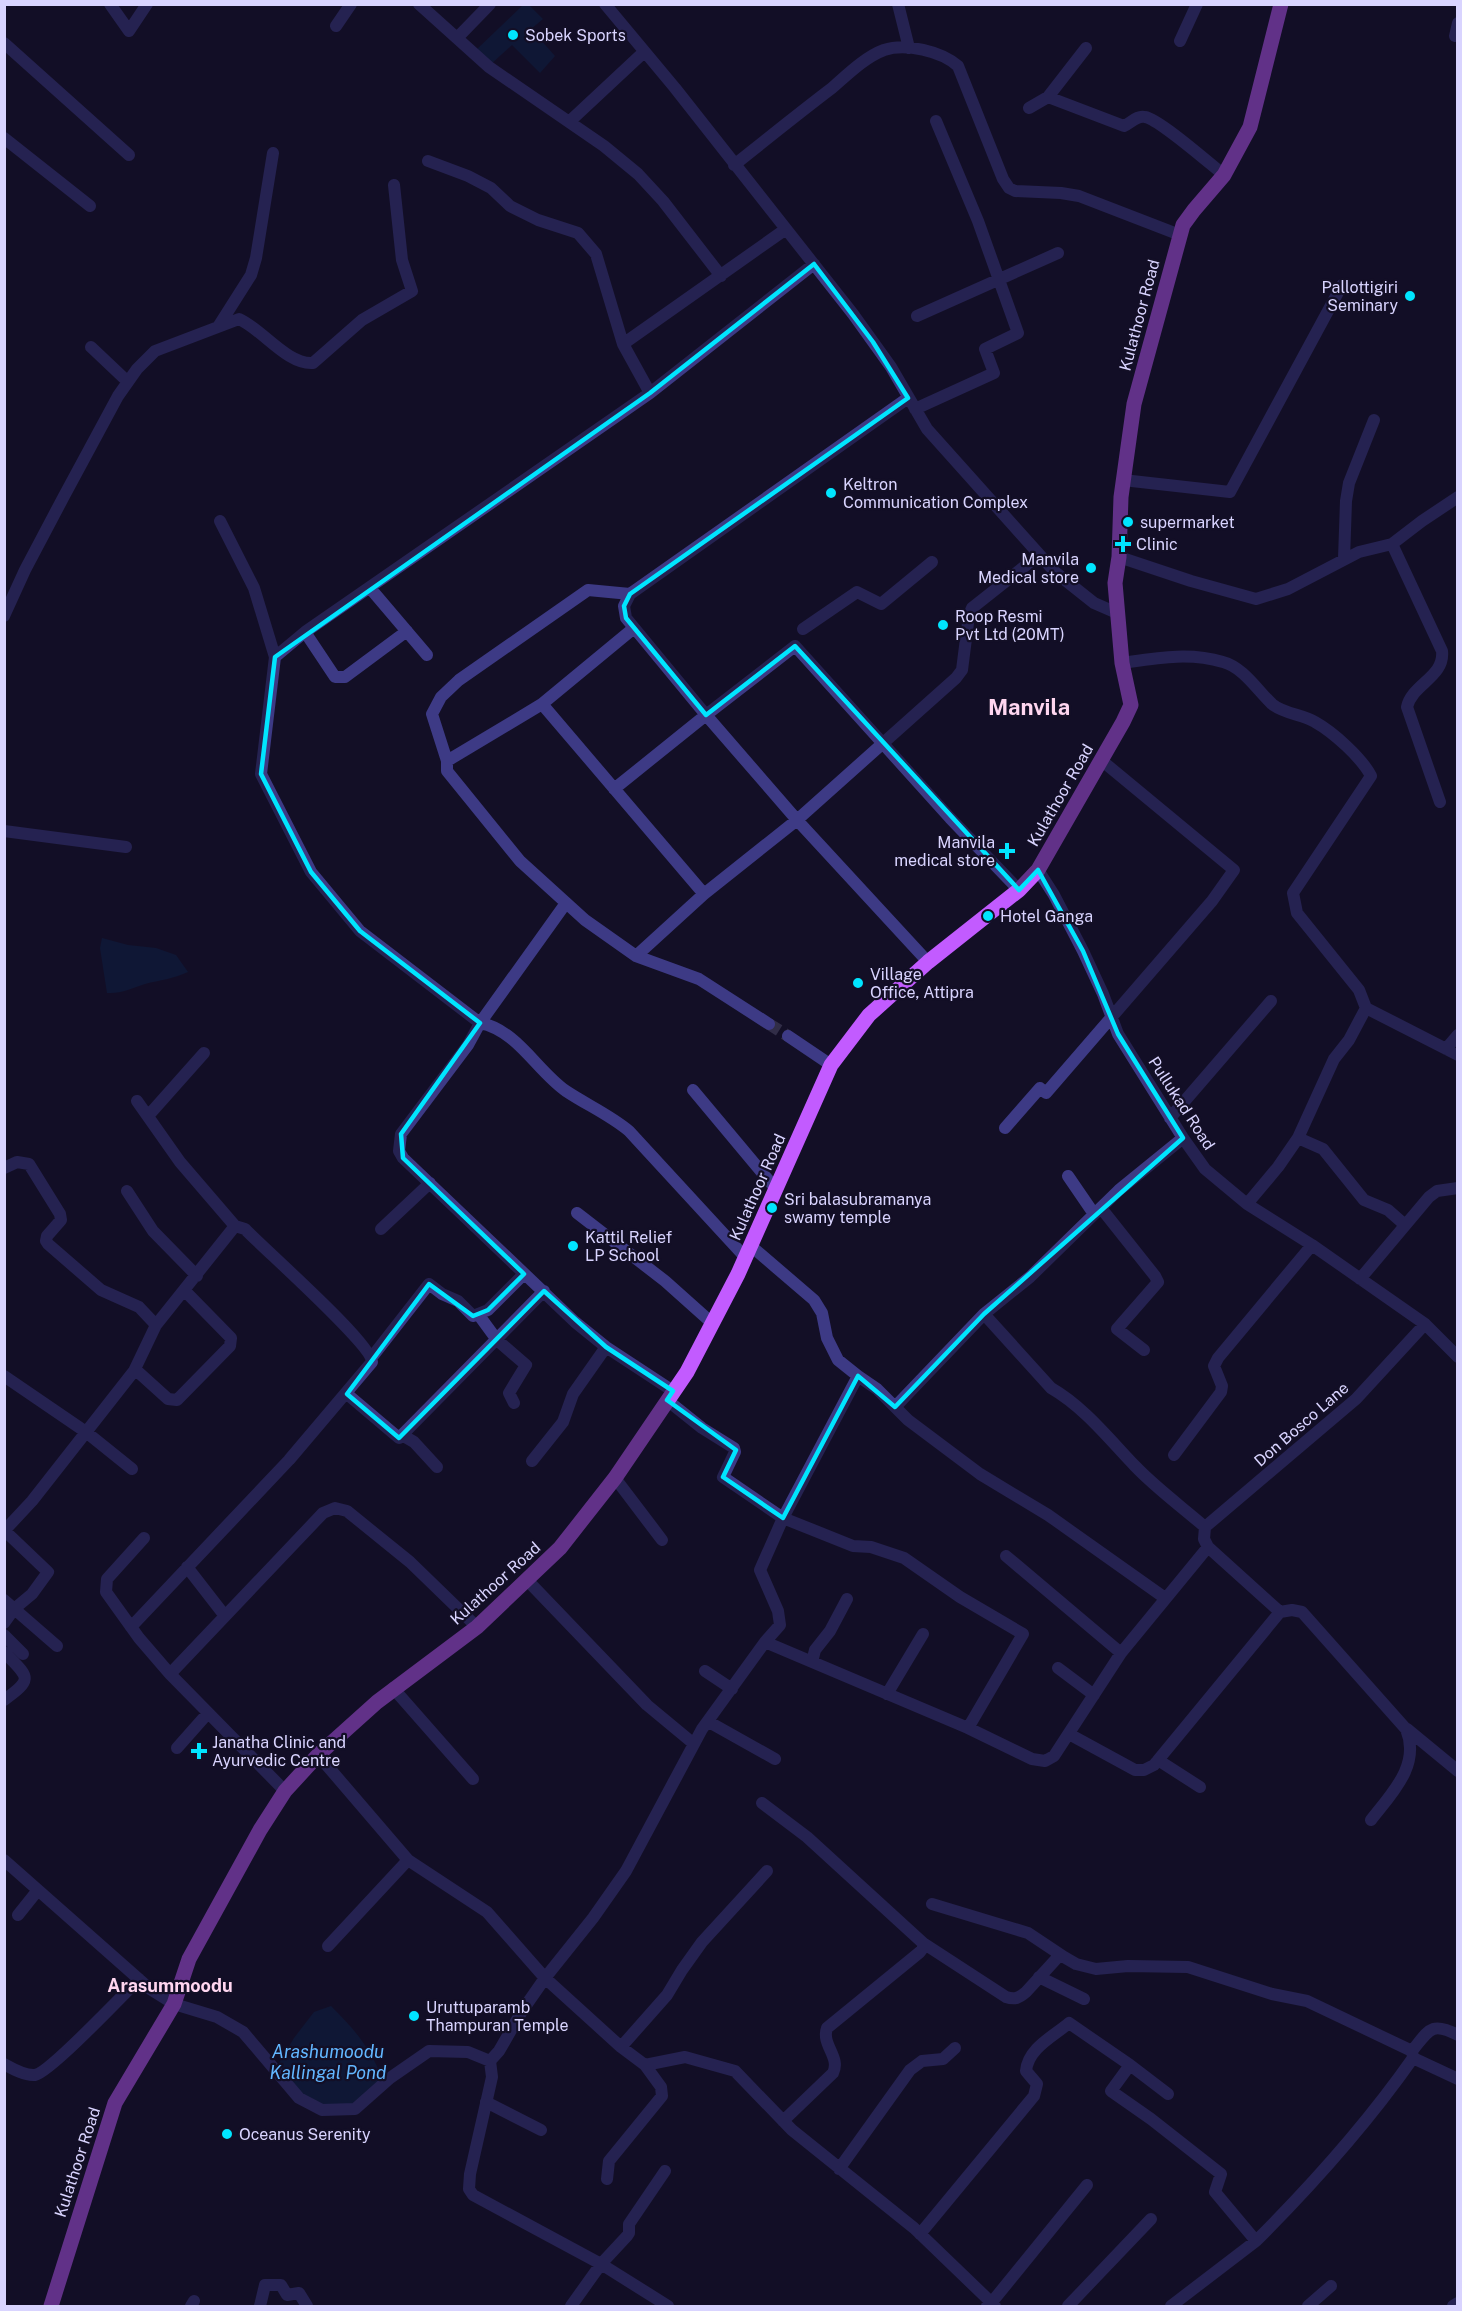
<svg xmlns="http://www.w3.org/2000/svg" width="1462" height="2311" font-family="'Public Sans',sans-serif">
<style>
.water{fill:#0c2248}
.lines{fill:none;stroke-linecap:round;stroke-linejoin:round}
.minor-tunnel{stroke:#312d47;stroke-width:12;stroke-dasharray:12 6;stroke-linecap:butt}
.minor{stroke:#3d3a85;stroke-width:12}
.major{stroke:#c25bff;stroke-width:15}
.marked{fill:none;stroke:#00e5ff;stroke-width:4.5;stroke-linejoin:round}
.poi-dot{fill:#00e5ff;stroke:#130f26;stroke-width:2}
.labels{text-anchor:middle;stroke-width:4.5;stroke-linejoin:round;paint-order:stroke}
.poi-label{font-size:16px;fill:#d9d4ff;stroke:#130f26;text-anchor:start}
.street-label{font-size:16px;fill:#d9d4ff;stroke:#130f26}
.neighbourhood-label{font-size:18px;font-weight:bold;fill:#ffd6f0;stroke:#130f26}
.water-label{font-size:18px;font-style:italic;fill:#62b6ff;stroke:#130f26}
.district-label{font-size:22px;font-weight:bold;fill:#ffd6f0;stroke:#130f26}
</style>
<rect width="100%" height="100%" fill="#130f26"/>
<path class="water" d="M523,5H529L543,19L531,29L555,56L540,73L512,45L490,65L475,51Z
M102,938L128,945L156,948L176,955L188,972C173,979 160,980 145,984C132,988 121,994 107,993L100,948Z
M331,2006C354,2029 370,2047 382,2078L352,2104L321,2105L295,2091L280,2073L279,2063L294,2038L314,2012Z"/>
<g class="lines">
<path class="minor-tunnel" d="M769,1024L788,1036"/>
<path class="minor" d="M110,4L129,31L147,4
M419,4L489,67L604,146L638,174L663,201L721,276
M605,4L675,88L853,314L891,367L927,429L1055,572L1094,603L1117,613
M898,4L909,48
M336,26L351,4
M1455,36L1458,23
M458,37L490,4
M1180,41L1197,4
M4,43L129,155
M1048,97L1086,48
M1029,108L1048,97L1124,126C1131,123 1137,115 1145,117C1159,119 1210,164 1224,175
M569,122L644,52
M4,138L90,206
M428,161L468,176L491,188L510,206L538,220L578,233L596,254L623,344
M734,165C767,139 799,113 832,88C847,75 865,57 884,50C906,43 941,51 958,66L1003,179L1009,188L1015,191L1061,193L1079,196L1180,235
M917,316L1058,253
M218,327L251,275L256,258L273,153
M91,347L128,382
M650,393L623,344L786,229
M915,409L994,373L985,349L1018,333L978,221L936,121
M1123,480L1230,492L1342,285
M220,521L254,588L275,657
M1392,544L1442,651C1445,677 1412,684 1407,707L1440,802
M1119,557L1191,581L1256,599L1288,589L1359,552L1392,544L1422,521L1458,497
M1344,559L1346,501L1349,483L1374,420
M370,588L427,655
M4,616L25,570L63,498L118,396L137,369L155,351L239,319C262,329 287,365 313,363L362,320L412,291L402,260L394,185
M634,628L542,704L447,761V771L520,861L585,920L636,956L699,979L769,1024
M803,629L857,592L881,604L932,562
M305,632L335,677H345L407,631
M1122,663C1157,658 1189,652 1223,662C1243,667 1258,691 1272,704C1284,714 1302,714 1315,722C1333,732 1362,758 1371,776L1293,893L1297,913L1359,990L1366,1008L1349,1040L1334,1059L1298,1138L1278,1167L1247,1204
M542,704L704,894
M447,761L432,714L441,697L459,680L588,590L630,594
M614,789L706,715L626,618L624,606L630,594L908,398
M4,831L126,847
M1038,870L1054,895L1083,951L1103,994L1118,1034L1183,1138L1205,1169L1247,1204L1312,1245L1425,1324L1458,1357
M566,903L480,1023L360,931L311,872L261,774L275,657L305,632L650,393L814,264
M636,956L704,894L797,820L956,678L962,670L969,615L972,608L1039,555
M928,962L797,820L706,715L795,646L950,818L1019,890
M1366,1008L1458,1055
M788,1036L831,1065
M1446,1049L1458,1035
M693,1090L775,1188
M148,1116L204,1053
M1170,1118L1271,1001
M1005,1128L1040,1088L1046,1093L1212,901L1234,870L1101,760
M1298,1138L1323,1149L1364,1200L1388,1210L1405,1225
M4,1168L17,1162L29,1164L60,1214L61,1220L47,1236L46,1241L48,1244L101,1290L139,1307L156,1325L235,1226L180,1162L137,1101
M1068,1176L1094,1214
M127,1191L153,1231L197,1276
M1101,1208L1155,1276L1158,1282L1117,1329L1144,1350
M577,1213L665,1281L712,1323
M381,1229L430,1183
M751,1246L814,1300L822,1313L827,1338L838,1360L858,1376L783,1518L760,1570L778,1611L780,1625L765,1642L968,1728L1032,1759L1045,1761L1054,1756L1121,1653L1208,1547L1280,1612L1154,1765L1144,1770H1135L1069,1734
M1360,1279L1429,1197L1437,1191L1458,1188
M478,1314L497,1340L526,1365L509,1393L514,1403
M984,1314L1051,1388C1084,1407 1109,1439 1135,1466C1156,1488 1182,1507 1205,1527
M372,1357L429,1284L442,1294L458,1301L473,1316L488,1310L524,1274
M134,1371H137L168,1399L177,1400L230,1346L231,1338L184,1290
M4,1376L86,1432L132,1469
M858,1376L877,1389L908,1420L980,1474L1048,1515L1165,1598
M673,1391L606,1347L575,1322L403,1158L399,1151L401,1134L468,1045L480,1023C517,1030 537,1071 566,1091C587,1105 610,1115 629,1131L745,1257
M347,1394L399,1438L544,1291
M667,1400L702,1428L734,1448L735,1452L723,1477L783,1518L853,1546L871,1547L904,1558L960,1597L1023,1634L968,1728
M895,1407L984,1314L1030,1277L1119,1190L1183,1138
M402,1435L414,1442L437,1467
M1174,1455L1221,1392L1222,1386L1214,1366L1218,1358L1312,1245
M532,1461L563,1422L573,1394L606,1347
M615,1478L662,1540
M4,1531L32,1501L134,1371L156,1325
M144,1538L107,1579L106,1592L139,1638L170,1674L285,1791
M1208,1547L1204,1539L1205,1527L1356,1399L1425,1324
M1006,1556L1121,1653
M187,1567L225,1616
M528,1581L647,1705L694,1744
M4,1600L57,1646
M1280,1612L1292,1610L1302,1612L1406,1729C1421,1765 1392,1793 1371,1820
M4,1623L14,1609L32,1594L48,1572L5,1531
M131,1627L289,1460L372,1362C372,1344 264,1249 245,1229L235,1226
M4,1635L23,1654
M4,1652C28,1677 35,1678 4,1700
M812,1662L815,1650L830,1631L847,1599
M1058,1668L1094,1695
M705,1671L732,1689
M170,1674L323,1513L335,1508L347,1511L410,1562L477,1627
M393,1688L473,1779
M887,1694L923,1634
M709,1722L775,1759
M1407,1729L1458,1771
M177,1748L208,1713
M318,1755L408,1860L487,1912L545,1978L621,2047L645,2065L685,2057L735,2071L792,2130L914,2228L995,2306
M1158,1760L1200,1787
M762,1803L807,1837L923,1943V1948L920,1952L827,2028C821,2045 841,2057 833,2073L783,2121
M4,1860L150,1989L174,2004L217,2017L243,2032L299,2098L322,2110L355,2109L390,2078L429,2051L468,2052L490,2061L499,2051L522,2011L545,1978L593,1918L626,1871L702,1729L765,1642
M932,1904L1028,1933L1064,1957
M18,1915L38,1890
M923,1943L1006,1997C1015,2000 1019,1998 1026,1992L1058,1957H1064L1076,1964L1096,1969L1128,1966L1188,1967L1272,1994L1307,2001L1412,2051
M328,1946L408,1860
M1039,1977L1084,1999
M621,2047L667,1995L682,1970L702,1942L767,1871
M1413,2058L1458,2079
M490,2061L492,2077L470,2174L469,2189L473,2195L601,2264L668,2306
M4,2064C13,2069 25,2076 35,2075C49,2073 125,1993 139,1979
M1130,2065L1168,2094
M486,2102L541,2130
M839,2169L910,2070L922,2061L943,2059L955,2048
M607,2179L609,2161L662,2096L661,2087L645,2065
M920,2234L1034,2096L1037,2084L1026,2071C1028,2048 1054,2036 1069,2023L1130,2065L1111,2091L1151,2119L1221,2174L1215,2192L1256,2241C1313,2184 1366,2125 1413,2058L1412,2051C1429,2030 1431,2021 1458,2035
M191,2306L194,2301
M260,2306L265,2285H281L287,2295L299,2293L307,2306
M571,2306L601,2264L627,2236L629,2233V2224L665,2171
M987,2306L992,2302L1087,2185
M1068,2306L1151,2219
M1171,2306L1256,2241
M1308,2306L1331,2286
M1453,2306L1458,2303"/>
<path class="major" d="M51,2306L115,2103L174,2004L189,1959L260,1830L285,1791L318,1755L377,1702L477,1627L560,1548L615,1478L687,1372L738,1274L831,1065L869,1015L928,962L1019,890L1038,870L1123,722L1131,705L1122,663L1115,583L1119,557L1121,497L1134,404L1183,225L1194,210L1224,175L1250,127L1281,4"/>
</g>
<path d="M0 0H1462V2311H0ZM814,264L873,342L908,398L630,594L624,606L626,618L706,715L795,646L1019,890L1038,870L1083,951L1118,1034L1183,1138L984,1314L895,1407L858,1376L783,1518L723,1477L736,1450L667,1400L673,1391L606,1347L544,1291L399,1438L347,1394L429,1284L473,1316L488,1310L524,1274L403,1158L401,1134L480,1023L360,931L311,872L261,774L275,657L650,393Z" fill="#130f26" fill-opacity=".55" fill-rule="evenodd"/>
<path class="marked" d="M814,264L873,342L908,398L630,594L624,606L626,618L706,715L795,646L1019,890L1038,870L1083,951L1118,1034L1183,1138L984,1314L895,1407L858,1376L783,1518L723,1477L736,1450L667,1400L673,1391L606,1347L544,1291L399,1438L347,1394L429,1284L473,1316L488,1310L524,1274L403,1158L401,1134L480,1023L360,931L311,872L261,774L275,657L650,393Z"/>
<g class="poi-dot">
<circle cx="513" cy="35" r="6"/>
<circle cx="1410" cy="296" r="6"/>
<circle cx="831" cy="493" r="6"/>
<circle cx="1128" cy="522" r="6"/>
<path d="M1120 535h6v6h6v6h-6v6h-6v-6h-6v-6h6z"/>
<circle cx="1091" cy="568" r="6"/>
<circle cx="943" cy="625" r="6"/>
<path d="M1004 842h6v6h6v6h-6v6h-6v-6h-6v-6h6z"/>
<circle cx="988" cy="916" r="6"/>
<circle cx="858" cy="983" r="6"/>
<circle cx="772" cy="1208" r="6"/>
<circle cx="573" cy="1246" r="6"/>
<path d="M196 1742h6v6h6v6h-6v6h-6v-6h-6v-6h6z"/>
<circle cx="414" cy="2016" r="6"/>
<circle cx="227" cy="2134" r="6"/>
</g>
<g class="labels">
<g class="poi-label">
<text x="525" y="41">Sobek Sports</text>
<text x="1398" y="293" text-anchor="end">Pallottigiri<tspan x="1398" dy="18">Seminary</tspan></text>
<text x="843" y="490">Keltron<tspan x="843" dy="18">Communication Complex</tspan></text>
<text x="1140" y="528">supermarket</text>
<text x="1136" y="550">Clinic</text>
<text x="1079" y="565" text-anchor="end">Manvila<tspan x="1079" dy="18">Medical store</tspan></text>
<text x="955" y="622">Roop Resmi<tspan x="955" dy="18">Pvt Ltd (20MT)</tspan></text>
<text x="995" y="848" text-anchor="end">Manvila<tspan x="995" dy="18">medical store</tspan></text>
<text x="1000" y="922">Hotel Ganga</text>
<text x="870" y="980">Village<tspan x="870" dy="18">Office, Attipra</tspan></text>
<text x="784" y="1205">Sri balasubramanya<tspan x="784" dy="18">swamy temple</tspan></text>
<text x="585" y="1243">Kattil Relief<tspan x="585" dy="18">LP School</tspan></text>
<text x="212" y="1748">Janatha Clinic and<tspan x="212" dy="18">Ayurvedic Centre</tspan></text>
<text x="426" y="2013">Uruttuparamb<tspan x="426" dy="18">Thampuran Temple</tspan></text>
<text x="239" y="2140">Oceanus Serenity</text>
</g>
<g class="street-label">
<text transform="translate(1139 315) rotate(-75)" y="6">Kulathoor Road</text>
<text transform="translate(1060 795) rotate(-60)" y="6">Kulathoor Road</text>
<text transform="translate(1182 1103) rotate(57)" y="6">Pullukad Road</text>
<text transform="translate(757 1187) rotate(-66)" y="6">Kulathoor Road</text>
<text transform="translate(1301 1424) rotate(-41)" y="6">Don Bosco Lane</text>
<text transform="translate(495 1583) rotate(-42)" y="6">Kulathoor Road</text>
<text transform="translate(77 2162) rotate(-72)" y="6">Kulathoor Road</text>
</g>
<g class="neighbourhood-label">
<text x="170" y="1992">Arasummoodu</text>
</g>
<g class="water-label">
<text x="328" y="2058">Arashumoodu<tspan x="328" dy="21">Kallingal Pond</tspan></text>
</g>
<g class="district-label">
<text x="1029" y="715">Manvila</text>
</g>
</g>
<rect width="1462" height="2311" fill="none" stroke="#d9d4ff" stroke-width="12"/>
</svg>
